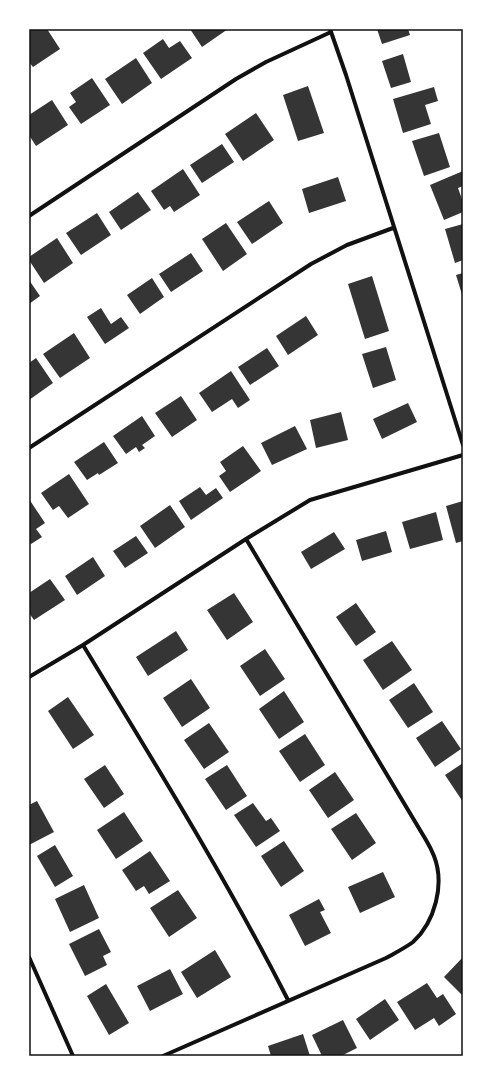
<svg xmlns="http://www.w3.org/2000/svg" width="492" height="1085" font-family="'Work Sans',sans-serif">
<style>
.building{fill:#353535}
.lines{fill:none;stroke-linecap:round;stroke-linejoin:round}
.minor{stroke:#111;stroke-width:4}
.neatline{fill:none;stroke:#111;stroke-width:1.5}
</style>
<rect width="100%" height="100%" fill="#fff"/>
<path class="building" d="M29,29H47L60,49L33,67L29,62Z
M190,29H228L202,47Z
M377,29H408L410,35L382,44Z
M163,39L169,48L180,41L192,58L161,79L143,53Z
M403,54L411,82L391,88L382,61Z
M136,58L152,83L122,104L105,79Z
M92,78L110,105L81,124L69,107L76,102L70,93Z
M308,86L324,133L298,141L283,95Z
M434,87L438,101L425,105L431,124L403,133L393,99Z
M52,100L68,125L36,146L29,135V115Z
M256,113L274,140L243,161L225,134Z
M439,133L450,167L424,176L412,141Z
M222,144L234,162L202,183L190,165Z
M183,169L200,195L174,212L170,206L164,210L151,191Z
M463,171V186L458,188L463,202V212L444,220L430,185Z
M338,177L346,201L309,213L302,189Z
M138,192L151,210L121,230L109,212Z
M269,201L283,223L252,244L237,222Z
M97,213L111,235L81,255L66,233Z
M226,223L247,254L223,271L202,239Z
M463,224V260L455,263L445,229Z
M57,238L73,263L44,283L29,260V257Z
M191,253L203,271L171,292L159,274Z
M463,273V298L456,275Z
M372,276L389,331L365,339L348,284Z
M152,278L164,297L140,314L127,295Z
M29,280L40,296L29,304Z
M101,308L111,324L121,317L129,328L105,344L87,317Z
M306,316L318,335L288,355L276,336Z
M74,333L90,358L60,378L43,354Z
M386,347L396,380L373,388L362,354Z
M267,348L279,366L250,385L238,367Z
M36,358L53,383L29,400V363Z
M231,371L250,400L238,408L232,399L212,412L199,393Z
M181,396L197,420L172,437L155,413Z
M408,403L417,422L382,439L373,419Z
M341,412L348,440L316,448L310,420Z
M142,416L155,436L142,445L145,448L139,452L136,447L126,454L113,436Z
M295,426L307,449L272,465L261,443Z
M104,442L118,463L99,475L98,473L87,480L74,462Z
M243,446L261,471L230,492L219,476L226,471L220,462Z
M69,474L89,504L68,518L59,506L53,510L41,493Z
M200,487L206,495L216,488L223,498L191,520L179,501Z
M29,499L45,523L36,529L42,537L31,544L29,541Z
M463,501V541L456,543L446,506Z
M170,505L185,527L155,548L140,526Z
M436,512L443,540L410,549L402,522Z
M386,531L392,552L362,561L356,540Z
M334,532L345,549L311,569L301,552Z
M136,536L148,553L125,568L113,551Z
M93,557L105,576L77,595L65,576Z
M50,579L65,600L34,620L29,613V593Z
M234,593L253,622L227,640L207,610Z
M356,603L376,632L356,646L336,617Z
M176,631L188,650L148,676L136,657Z
M392,641L412,670L383,690L363,660Z
M265,649L285,679L260,696L240,666Z
M191,679L210,708L182,727L163,698Z
M414,683L433,712L408,728L389,700Z
M284,691L304,722L279,739L259,709Z
M68,697L94,735L73,749L48,711Z
M442,721L461,749L435,767L416,738Z
M209,723L229,752L204,769L184,740Z
M305,734L325,765L300,782L279,751Z
M463,763V802L445,775Z
M105,765L124,794L104,808L84,779Z
M227,765L247,796L226,810L205,779Z
M335,772L354,800L328,818L309,790Z
M37,801L54,832L29,845V805Z
M253,803L266,821L271,818L280,831L256,847L234,815Z
M124,812L143,841L116,859L97,830Z
M356,813L376,843L352,860L331,829Z
M284,841L304,871L281,887L261,856Z
M55,845L73,876L55,887L37,856Z
M150,851L170,881L149,894L144,886L136,891L122,870Z
M383,872L395,897L360,913L348,887Z
M84,885L99,918L70,932L55,899Z
M178,890L197,918L169,937L150,908Z
M319,899L325,910L320,912L331,933L305,946L289,915Z
M99,929L111,952L103,956L107,965L85,976L69,944Z
M215,950L231,977L197,998L181,972Z
M463,957V993L462,995L444,977Z
M170,969L183,994L150,1011L137,986Z
M427,983L437,998L443,994L456,1014L439,1026L434,1018L415,1030L397,1002Z
M106,984L129,1023L109,1035L87,996Z
M385,999L399,1020L370,1040L356,1019Z
M343,1020L357,1048L341,1056H322L312,1035Z
M303,1034L310,1056H271L268,1046Z"/>
<g class="lines">
<path class="minor" d="M330,29L346,75L463,445
M29,216L236,79L266,62L331,32
M29,448L311,264L347,245L393,228
M83,645C154,762 226,878 288,1000
M29,677L83,645L246,539L310,500L463,455
M29,957L73,1056
M163,1056L386,958C395,953 405,948 413,942C435,922 445,884 434,856C432,851 429,845 426,840L246,539"/>
</g>
<rect width="492" height="1085" fill="none" stroke="#ffffff" stroke-width="60"/>
<rect x="30" y="30" width="432" height="1025" class="neatline"/>
</svg>
